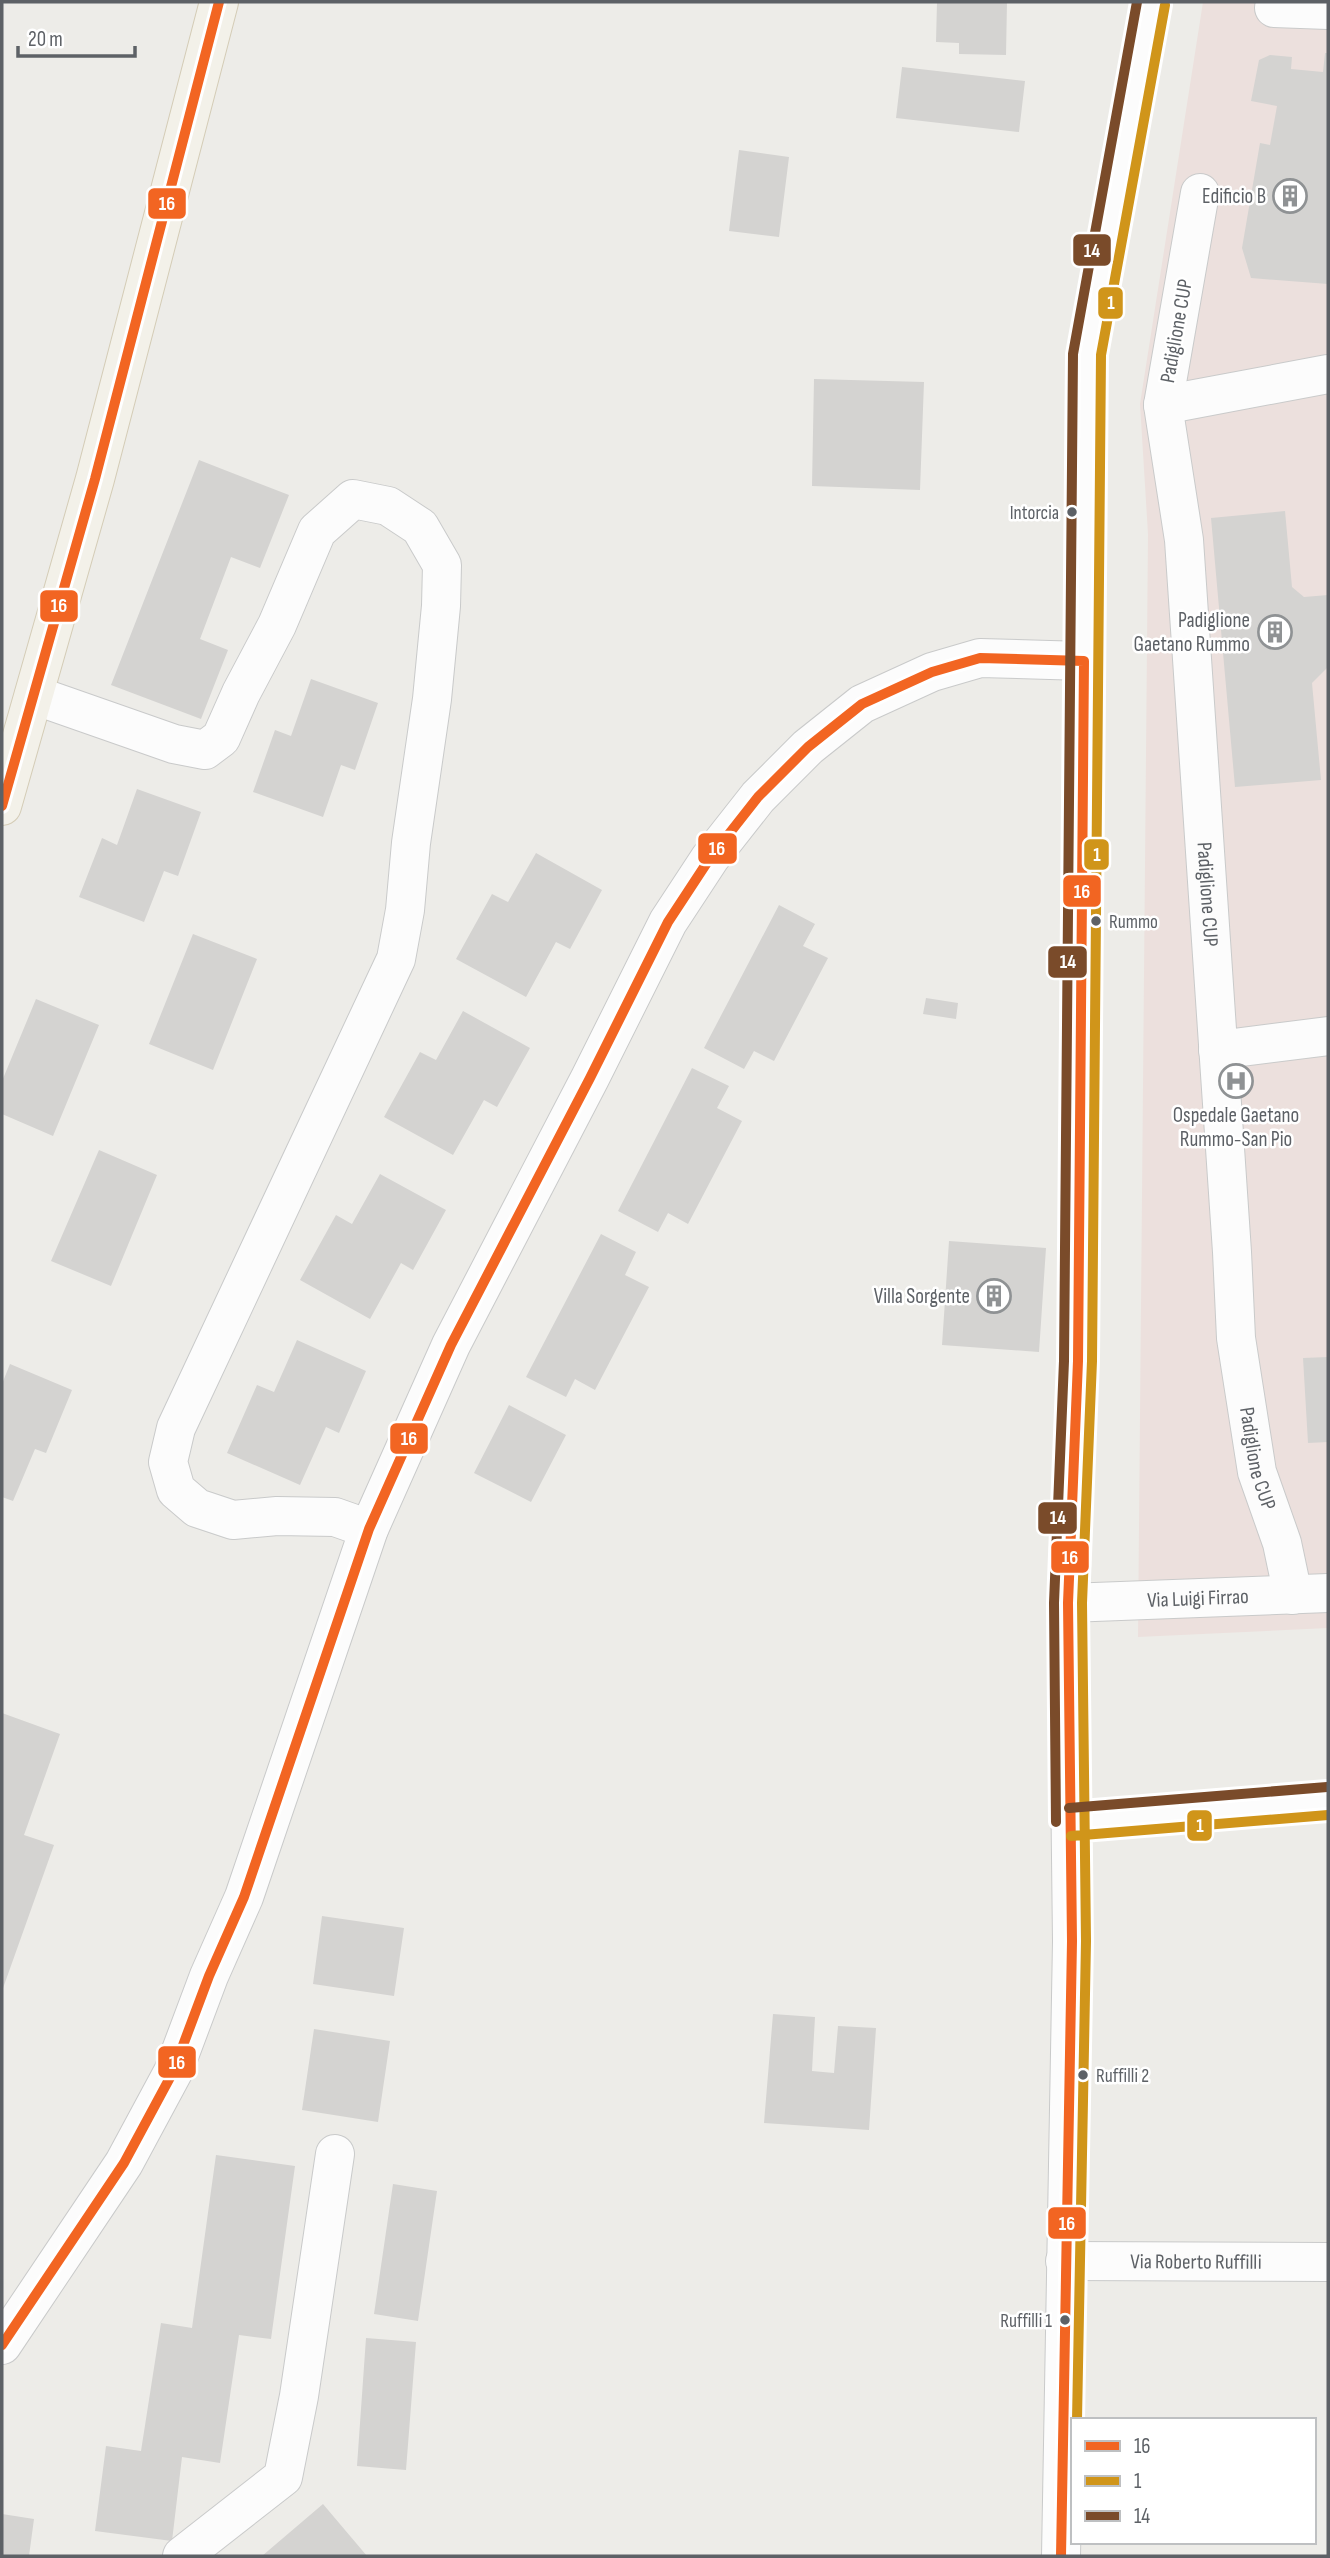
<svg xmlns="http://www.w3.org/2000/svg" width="1330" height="2558" font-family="'Sofia Sans Condensed',sans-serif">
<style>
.medical{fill:#ece0dd}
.building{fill:#d4d3d1}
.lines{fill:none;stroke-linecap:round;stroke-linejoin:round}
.minor-casing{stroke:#c9caca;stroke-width:40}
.major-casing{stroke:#d4ccb6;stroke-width:40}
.minor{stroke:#fcfcfc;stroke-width:38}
.major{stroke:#f3f1e9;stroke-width:38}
.bus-1-casing{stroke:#fff;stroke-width:16}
.bus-2-casing{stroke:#fff;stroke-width:16}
.bus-3-casing{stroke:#fff;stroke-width:16}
.bus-1{stroke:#f26522;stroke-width:10}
.bus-2{stroke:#d0951a;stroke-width:10}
.bus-3{stroke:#7a4b2a;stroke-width:10}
.bus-dot{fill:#5d6166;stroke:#fff;stroke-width:2.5}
.labels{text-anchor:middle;stroke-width:5;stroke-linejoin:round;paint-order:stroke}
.bus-label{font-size:19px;fill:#5d6166;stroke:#fff;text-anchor:end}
.poi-label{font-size:21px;fill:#5d6166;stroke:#fff;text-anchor:end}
.street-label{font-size:21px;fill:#5d6166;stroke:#fff}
.line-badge{stroke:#fff;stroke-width:2.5}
.badge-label{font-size:19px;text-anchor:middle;font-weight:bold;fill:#fff}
</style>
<rect width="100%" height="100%" fill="#edece8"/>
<path class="medical" d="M1203,2H1328V1628L1138,1637L1148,534L1140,404Z"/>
<path class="building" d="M937,2H1007L1006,55L959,54V43L936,42Z
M1325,53H1328V284L1251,278L1242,248L1260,143L1270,145L1277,106L1251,101L1259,60L1270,55L1292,57L1291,69L1323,72Z
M902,67L1025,81L1019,132L896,118Z
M739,150L789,157L779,237L729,231Z
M814,379L924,382L920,490L812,486Z
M199,460L289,495L260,568L231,557L200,639L228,650L201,719L111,685Z
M1285,511L1292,587L1304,597L1328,595V667L1312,683L1321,780L1235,787L1211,518Z
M311,679L378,703L355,770L341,765L323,817L253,792L275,730L291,736Z
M137,789L201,812L178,876L164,871L144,922L79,897L102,838L117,845Z
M536,853L602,890L570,949L556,942L526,997L456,959L492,894L508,902Z
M779,905L815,924L803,946L828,958L774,1061L754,1051L744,1069L704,1048Z
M193,934L257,959L213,1070L149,1044Z
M926,998L958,1003L956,1019L923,1014Z
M36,999L99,1025L53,1136L2,1114V1081Z
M463,1011L530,1048L497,1107L484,1100L453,1155L384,1117L420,1052L436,1060Z
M692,1068L729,1086L717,1108L742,1121L688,1224L668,1213L658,1232L618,1211Z
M99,1150L157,1175L111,1286L51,1261Z
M380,1174L446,1210L413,1270L401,1263L370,1319L300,1280L336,1215L352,1224Z
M601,1234L636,1252L625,1275L649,1287L595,1390L575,1379L566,1397L526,1377Z
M949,1241L1046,1248L1039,1352L942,1345Z
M297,1340L366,1371L339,1433L326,1427L300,1485L227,1453L257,1385L274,1392Z
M1328,1357V1442L1308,1443L1303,1358Z
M10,1364L72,1390L46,1453L35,1449L13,1501L2,1497V1384Z
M509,1405L566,1435L531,1502L474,1473Z
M2,1713L60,1734L24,1835L54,1845L2,1991Z
M322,1916L404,1928L394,1996L313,1984Z
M773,2014L815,2017L812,2071L834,2073L838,2026L876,2028L869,2130L764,2123Z
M314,2029L390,2041L378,2122L302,2110Z
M216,2155L295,2166L271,2339L239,2335L220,2463L182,2457L172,2541L95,2531L106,2446L141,2451L161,2323L192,2328Z
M393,2184L437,2191L418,2321L374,2314Z
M366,2338L416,2342L406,2470L357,2466Z
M323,2504L367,2556H262Z
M2,2514L34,2519L29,2556H2Z"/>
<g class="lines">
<g class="minor-casing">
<g id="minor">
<path d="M1274,8L1328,10"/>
<path id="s1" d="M1200,193L1163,405L1184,540L1232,1252L1236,1338L1257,1472L1282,1543L1293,1595"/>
<path d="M1163,405L1328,374"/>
<path d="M34,695L174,744L205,750L221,738L241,693L277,625L317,531L353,499L388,506L420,527L442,565L441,606L432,699L411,843L405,910L396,959L176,1428L168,1462L176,1490L197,1508L233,1520L277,1516L335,1517L369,1529"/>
<path d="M1218,1050L1328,1036"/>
<path id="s2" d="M1068,1603L1328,1593"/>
<path d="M1070,1822L1328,1801"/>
<path id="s3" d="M1065,2261L1328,2262"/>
<path d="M2,2345L124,2163L173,2072L209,1976L244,1897L369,1529L451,1345L590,1078L668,922L710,858L758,797L808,747L862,704L932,672L980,658L1084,661"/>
<path d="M182,2556L283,2477L299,2396L335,2154"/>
<path d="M1061,2556L1072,1941L1068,1603L1078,1361L1087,354L1151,2"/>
</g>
</g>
<g class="major-casing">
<path id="major" d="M2,806L95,479L219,2"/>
</g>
<use href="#minor" class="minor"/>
<use href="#major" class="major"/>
<g class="bus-1-casing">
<path id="bus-1" d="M2,806L95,479L219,2
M2,2345L124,2163L173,2072L209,1976L244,1897L369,1529L451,1345L590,1078L668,922L710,858L758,797L808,747L862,704L932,672L980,658L1084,661L1078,1361L1068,1603L1072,1941L1061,2556"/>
</g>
<g class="bus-2-casing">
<path id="bus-2" d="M1071,1836L1328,1815
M1077,2420L1086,1941L1082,1603L1092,1361L1101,355L1165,5"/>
</g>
<g class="bus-3-casing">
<path id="bus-3" d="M1069,1808L1327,1787
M1056,1822L1054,1603L1064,1361L1073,354L1137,2"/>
</g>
<use href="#bus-1" class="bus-1"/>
<use href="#bus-2" class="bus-2"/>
<use href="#bus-3" class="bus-3"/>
</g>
<defs>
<g id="building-ring" transform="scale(1.75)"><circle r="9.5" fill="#fff" stroke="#8f9294" stroke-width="1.5"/><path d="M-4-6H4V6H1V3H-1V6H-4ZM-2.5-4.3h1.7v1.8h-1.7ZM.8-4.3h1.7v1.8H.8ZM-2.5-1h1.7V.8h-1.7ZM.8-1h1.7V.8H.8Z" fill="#8f9294"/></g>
<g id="hospital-ring" transform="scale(1.75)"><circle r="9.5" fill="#fff" stroke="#8f9294" stroke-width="1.5"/><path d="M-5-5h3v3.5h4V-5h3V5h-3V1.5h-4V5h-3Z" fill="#8f9294"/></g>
</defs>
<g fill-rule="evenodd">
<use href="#building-ring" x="1290" y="196"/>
<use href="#building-ring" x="1275" y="632"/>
<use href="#hospital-ring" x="1236" y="1081"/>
<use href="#building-ring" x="994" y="1296"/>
</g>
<g class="bus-dot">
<circle cx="1072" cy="512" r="6"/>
<circle cx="1096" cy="921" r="6"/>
<circle cx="1083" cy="2075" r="6"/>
<circle cx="1065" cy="2320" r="6"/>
</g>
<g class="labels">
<g class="bus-label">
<text x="1059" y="519">Intorcia</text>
<text x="1109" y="928" text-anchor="start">Rummo</text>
<text x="1096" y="2082" text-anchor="start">Ruffilli 2</text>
<text x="1052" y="2327">Ruffilli 1</text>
</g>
<g class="poi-label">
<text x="1266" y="203">Edificio B</text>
<text x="1250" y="627">Padiglione<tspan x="1250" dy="24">Gaetano Rummo</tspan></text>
<text x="1236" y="1122" text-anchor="middle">Ospedale Gaetano<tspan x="1236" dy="24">Rummo-San Pio</tspan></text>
<text x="970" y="1303">Villa Sorgente</text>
</g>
<g class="street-label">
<text transform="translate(1176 331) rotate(-80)" y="7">Padiglione CUP</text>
<text dy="7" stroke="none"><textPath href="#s1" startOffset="707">Padiglione CUP</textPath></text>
<text dy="7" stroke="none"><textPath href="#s1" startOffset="1274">Padiglione CUP</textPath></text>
<text dy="7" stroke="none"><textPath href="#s2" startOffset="130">Via Luigi Firrao</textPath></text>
<text dy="7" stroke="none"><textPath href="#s3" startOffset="131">Via Roberto Ruffilli</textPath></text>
</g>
</g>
<g class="line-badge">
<rect x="147" y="187" width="40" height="33" rx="7" fill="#f26522"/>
<rect x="1072" y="233" width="40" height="34" rx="7" fill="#7a4b2a"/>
<rect x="1097" y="286" width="27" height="34" rx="7" fill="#d0951a"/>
<rect x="39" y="589" width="40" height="34" rx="7" fill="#f26522"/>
<rect x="697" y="832" width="41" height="33" rx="7" fill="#f26522"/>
<rect x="1083" y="838" width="27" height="33" rx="7" fill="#d0951a"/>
<rect x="1062" y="874" width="40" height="34" rx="7" fill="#f26522"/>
<rect x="1047" y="945" width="41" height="34" rx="7" fill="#7a4b2a"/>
<rect x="389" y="1422" width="40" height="33" rx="7" fill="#f26522"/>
<rect x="1037" y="1501" width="41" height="34" rx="7" fill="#7a4b2a"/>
<rect x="1050" y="1540" width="40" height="34" rx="7" fill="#f26522"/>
<rect x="1186" y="1809" width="27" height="33" rx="7" fill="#d0951a"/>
<rect x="157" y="2045" width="40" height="34" rx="7" fill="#f26522"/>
<rect x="1047" y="2206" width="40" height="34" rx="7" fill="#f26522"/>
</g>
<g class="badge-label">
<text x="167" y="210">16</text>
<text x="1092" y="257">14</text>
<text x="1111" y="309">1</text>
<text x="59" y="612">16</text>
<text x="717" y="855">16</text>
<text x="1097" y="861">1</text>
<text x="1082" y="898">16</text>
<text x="1068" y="968">14</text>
<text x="409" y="1445">16</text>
<text x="1058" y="1524">14</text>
<text x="1070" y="1564">16</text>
<text x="1200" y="1832">1</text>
<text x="177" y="2069">16</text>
<text x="1067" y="2230">16</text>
</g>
<rect width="1330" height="2558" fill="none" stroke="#5d6166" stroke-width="7"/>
<rect x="1071" y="2418" width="245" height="126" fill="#ffffff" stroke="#bec0c2" stroke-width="2"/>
<rect x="1085" y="2441" width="35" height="10" fill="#f26522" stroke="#bec0c2" stroke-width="2"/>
<text x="1134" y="2453" font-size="21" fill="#5d6166">16</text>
<rect x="1085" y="2476" width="35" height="10" fill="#d0951a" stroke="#bec0c2" stroke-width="2"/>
<text x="1134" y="2488" font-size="21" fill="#5d6166">1</text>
<rect x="1085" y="2511" width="35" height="10" fill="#7a4b2a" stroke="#bec0c2" stroke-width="2"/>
<text x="1134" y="2523" font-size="21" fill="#5d6166">14</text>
<path d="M18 46v10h117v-10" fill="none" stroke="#5d6166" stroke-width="3.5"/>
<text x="28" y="46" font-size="21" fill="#5d6166" stroke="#ffffff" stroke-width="5" paint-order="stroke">20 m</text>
</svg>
